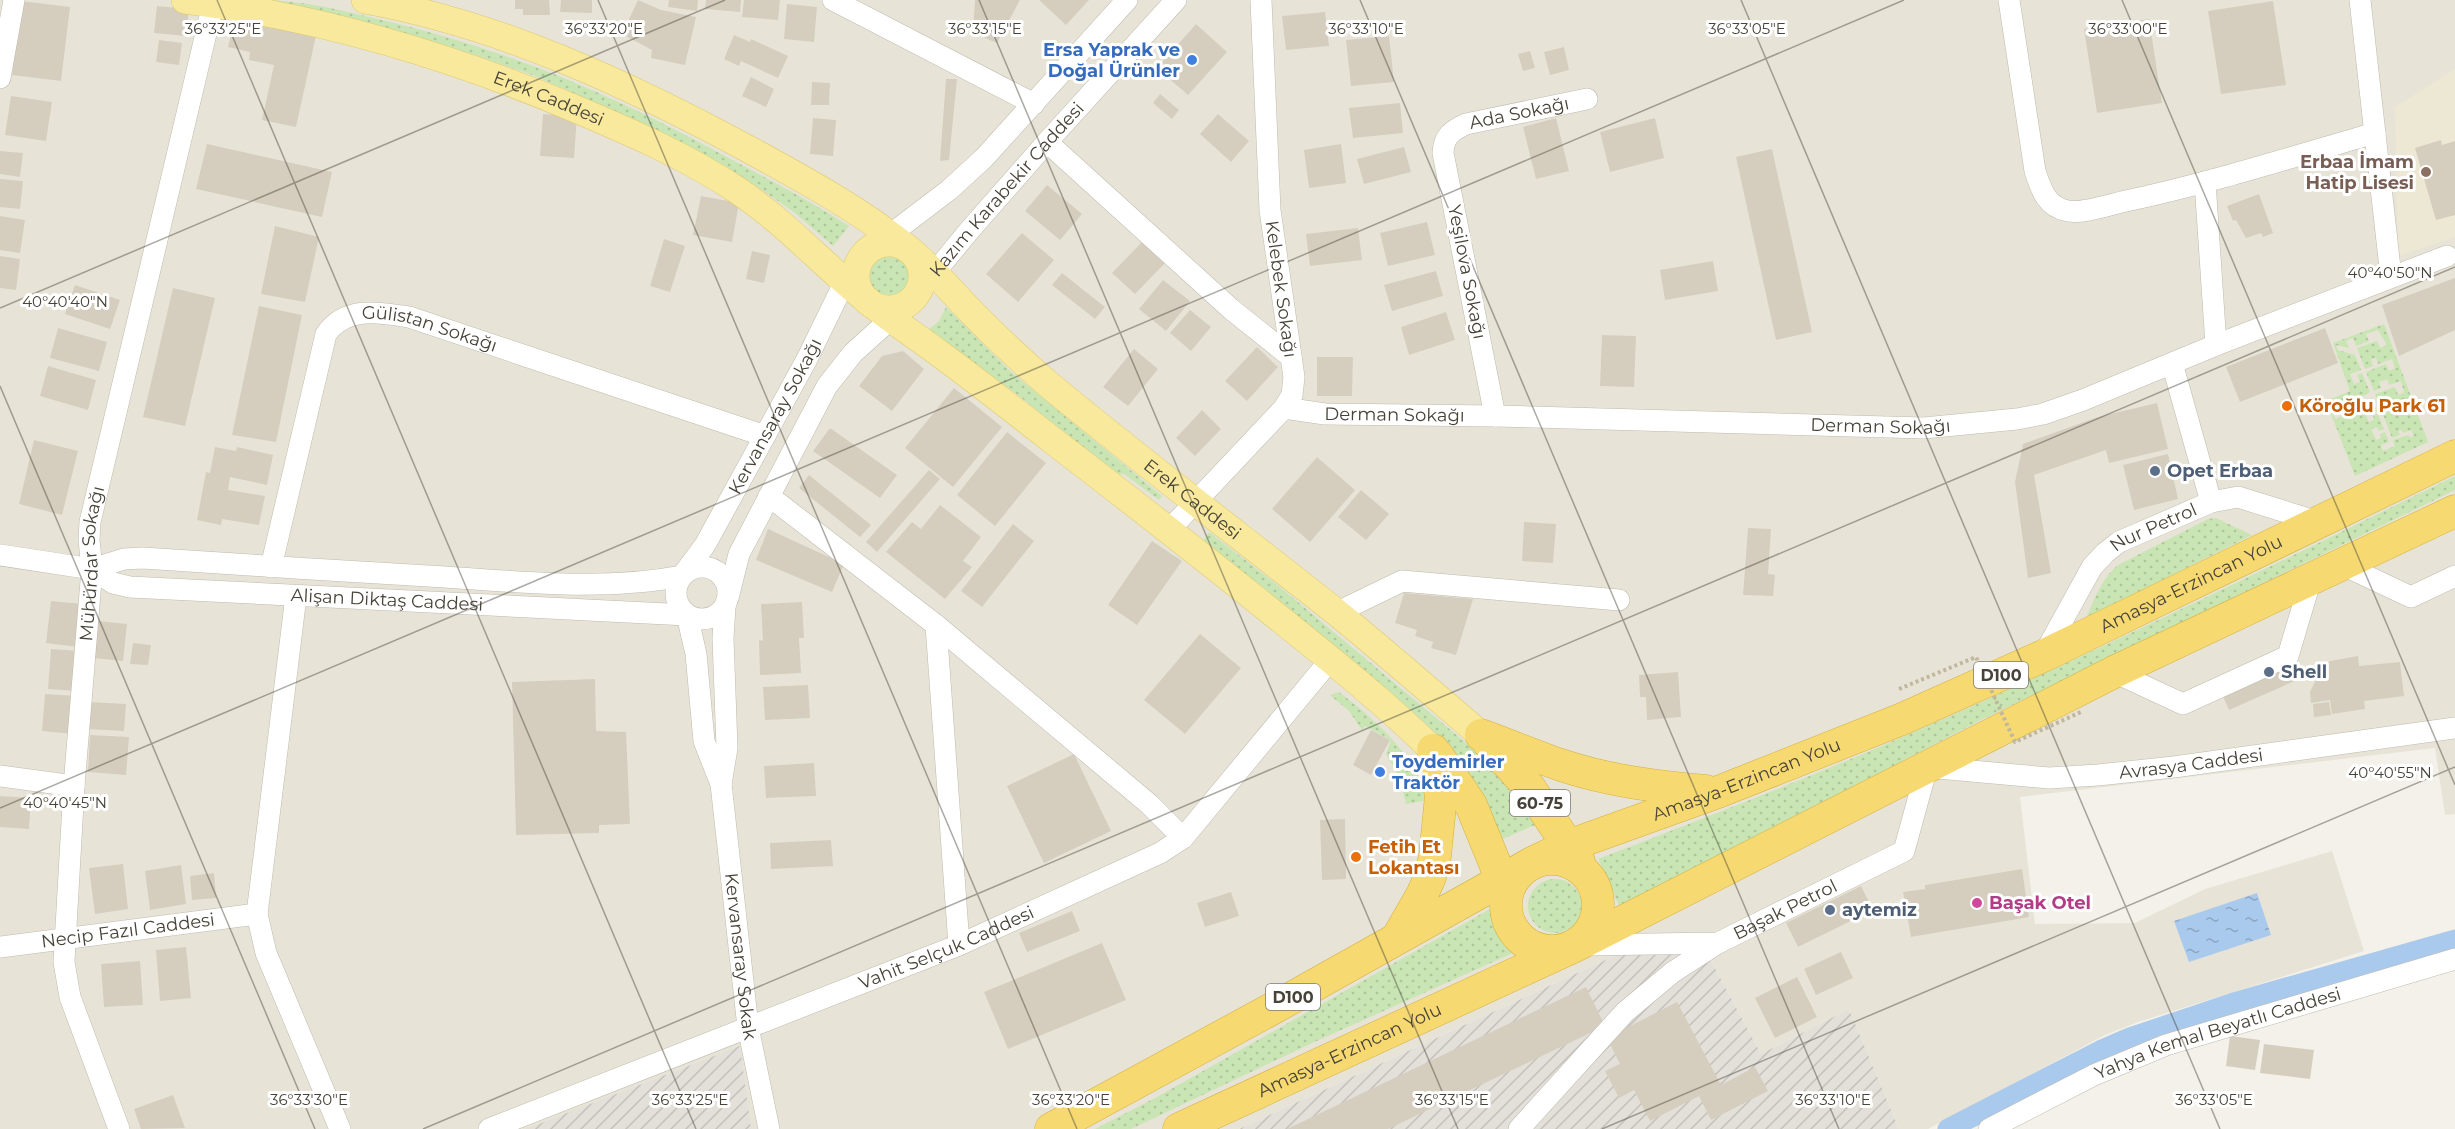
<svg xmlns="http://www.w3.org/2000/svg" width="2455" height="1129" font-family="Montserrat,sans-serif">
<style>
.residential{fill:#e7e4d7}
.industrial{fill:url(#industrial-furrows)}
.education{fill:#ece8d4}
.grass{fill:url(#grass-dots);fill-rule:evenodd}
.water{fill:url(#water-ripples)}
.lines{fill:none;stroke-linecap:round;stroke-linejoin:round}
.canal{stroke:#a9c9ed;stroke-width:21}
.building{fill:#d5cebf}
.minor-casing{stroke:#bfbaac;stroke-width:22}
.major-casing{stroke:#ddc86d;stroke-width:28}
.highway-casing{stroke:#d5b041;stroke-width:33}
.minor{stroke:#fff;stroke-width:21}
.major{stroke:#f9e99d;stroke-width:27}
.highway{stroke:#f6d971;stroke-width:32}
.path-bridge{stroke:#c0b79e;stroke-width:4;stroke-dasharray:3 3;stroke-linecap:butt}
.ticks{fill:none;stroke:#474338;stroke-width:1.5;stroke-opacity:0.45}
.shop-dot{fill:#3f7fe0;stroke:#fff;stroke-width:2}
.education-dot{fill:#8d6e63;stroke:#fff;stroke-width:2}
.food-dot{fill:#e8710a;stroke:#fff;stroke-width:2}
.service-dot{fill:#5c6f8a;stroke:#fff;stroke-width:2}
.hotel-dot{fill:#d1479c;stroke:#fff;stroke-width:2}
.labels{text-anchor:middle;stroke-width:6;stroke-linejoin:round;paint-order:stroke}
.shield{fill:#fff;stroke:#7e7b74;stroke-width:1.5}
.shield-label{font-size:16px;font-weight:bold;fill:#474338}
.shop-label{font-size:18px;font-weight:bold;fill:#366cbe;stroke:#fff;text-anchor:end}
.street-label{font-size:18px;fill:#474338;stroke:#fff}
.education-label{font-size:18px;font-weight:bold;fill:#785e54;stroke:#fff;text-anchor:end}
.food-label{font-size:18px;font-weight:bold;fill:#c56008;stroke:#fff;text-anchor:start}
.service-label{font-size:18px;font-weight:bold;fill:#4e5e75;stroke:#fff;text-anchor:start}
.hotel-label{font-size:18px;font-weight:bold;fill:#b23c85;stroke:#fff;text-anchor:start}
.ticks-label{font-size:15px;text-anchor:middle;fill:#474338;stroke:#fff;stroke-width:6;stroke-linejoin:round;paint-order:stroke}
</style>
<defs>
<pattern id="industrial-furrows" width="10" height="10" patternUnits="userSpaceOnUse" patternTransform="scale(1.5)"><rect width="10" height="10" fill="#e3e0da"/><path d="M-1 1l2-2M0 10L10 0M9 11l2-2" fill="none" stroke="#c4c1bc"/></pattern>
<pattern id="grass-dots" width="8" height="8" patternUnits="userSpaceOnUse" patternTransform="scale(1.5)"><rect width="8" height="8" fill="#c9e5b4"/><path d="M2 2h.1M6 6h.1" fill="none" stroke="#aec69c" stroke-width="1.8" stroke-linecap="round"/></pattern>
<pattern id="water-ripples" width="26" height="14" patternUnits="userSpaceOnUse" patternTransform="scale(1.5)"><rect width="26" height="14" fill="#a9c9ed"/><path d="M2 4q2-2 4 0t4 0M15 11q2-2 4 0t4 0" fill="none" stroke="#8ba5c1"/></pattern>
</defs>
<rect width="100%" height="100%" fill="#f3f1e9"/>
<path class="residential" d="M0,0H2455V814L2445,815L2435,748L2020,797L2035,924L2135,923L2205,889L2332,851L2364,951L2138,1022L2105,1035L1928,1129H1899L1849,1009L1761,1054L1709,957L1625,951L1239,1129H0Z"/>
<path class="industrial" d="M1625,951L1709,957L1761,1054L1849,1009L1899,1129H1239Z
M740,1046L751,1129H526Z"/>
<path class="education" d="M2455,69V237L2398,256L2395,107Z"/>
<path class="grass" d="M261,0C304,0 344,11 386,21C517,52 621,99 738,163C776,183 813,203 849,226L833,246L795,213L752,183L669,136L535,76L475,55L356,19Z
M869 277a21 21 0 1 1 42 0a21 21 0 1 1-42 0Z
M946,307L1009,370L1162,496L1159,500L1124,474H1116L1014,392L928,330L939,321Z
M2384,324L2428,442L2355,476L2326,401L2350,391L2333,343ZM2378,330L2387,345L2380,348L2377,341L2357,348L2365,369L2373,366L2371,359L2376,358L2378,364L2392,359L2395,368L2389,371L2386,364L2366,372L2374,391L2381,388L2379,382L2387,379L2389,385L2401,381L2404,392L2398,395L2395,387L2375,394L2381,409L2385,408L2382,401L2387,398L2391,406L2408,400L2411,410L2405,412L2402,404L2395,410L2382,412L2392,438L2400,435L2398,431L2401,430L2403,433L2411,430L2414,436L2410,437L2408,435L2393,440L2395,446L2383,451L2381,445L2389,442L2385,432L2380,434L2381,438L2376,440L2371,429L2377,427L2379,431L2384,429L2378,414L2373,415L2374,420L2369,422L2364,411L2370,409L2372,413L2377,411L2372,398L2336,419L2333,415L2370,392L2362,373L2357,375L2360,382L2354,384L2350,374L2361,370L2355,355L2338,350L2336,345L2349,348L2346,341L2353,338L2356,346L2369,341L2366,334Z
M2455,476V490L1981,720L1620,908L1598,859C1689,824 1780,789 1870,751C2068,666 2262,571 2455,476Z
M2216,518L2252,535L2086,618C2095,599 2101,579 2118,565L2208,519Z
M1209,532L1280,587L1459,737L1492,767L1540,823L1500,840L1492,822L1203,541Z
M1339,692C1377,721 1413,753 1429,800L1406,804L1399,776L1386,754L1391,740L1365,726L1362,730L1349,711L1330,695Z
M1528 906a27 27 0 1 1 54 0a27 27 0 1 1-54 0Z
M1490,909L1498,931L1513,953L1310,1044L1131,1129H1095L1157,1097Z"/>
<path class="water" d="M2257,893L2271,935L2189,962L2174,921Z"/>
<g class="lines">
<path class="canal" d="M1948,1129L2100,1051L2130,1038L2237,1002L2455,940"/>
</g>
<path class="building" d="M515,0H549L550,15H523V9H515Z
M561,0H592V13L560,12Z
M638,0L661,10L696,17L685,65L651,58L652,50L622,34Z
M669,0H698L697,11L668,7Z
M706,0H741L740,12L705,9Z
M744,0H780L778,20L742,17Z
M975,0H1020L997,43L973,33Z
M1039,0H1089L1066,25Z
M21,1L70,7L61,81L12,75Z
M2273,1L2286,85L2221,94L2208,11Z
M787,4L817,7L814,42L784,39Z
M157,6L189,9L186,36L154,33Z
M1325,12L1329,46L1286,50L1282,16Z
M235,17L317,31L296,127L262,120L274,65L249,60L250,52L228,47Z
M2149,19L2162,103L2097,113L2084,29Z
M1196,24L1227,52L1188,95L1157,68Z
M734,35L750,42L751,39L788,56L778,78L741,61L739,66L724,59Z
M1389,36L1394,82L1351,86L1346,40Z
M159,40L182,43L179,65L156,62Z
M1564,47L1569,70L1550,75L1544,52Z
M1530,51L1535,68L1523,71L1518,54Z
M751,77L774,89L766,107L742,96Z
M946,79H957L949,160L940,161Z
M812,82L830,83L829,105H811Z
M1160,94L1179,110L1172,119L1153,103Z
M11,96L52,102L46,141L5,135Z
M1400,103L1403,133L1353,138L1349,108Z
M543,114L577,116L574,158L540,156Z
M1218,114L1249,141L1231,162L1200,134Z
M813,118L836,120L833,156L810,154Z
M1556,118L1569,171L1536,179L1523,127Z
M1655,118L1664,158L1610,172L1600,132Z
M2441,140L2442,145L2455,141V215L2436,220L2415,148Z
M207,144L332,172L322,217L196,189Z
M1341,144L1346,183L1309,188L1304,150Z
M1404,147L1411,172L1364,184L1357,159Z
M1772,149L1812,332L1776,340L1736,157Z
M0,151L23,153L20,177L0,174Z
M0,179L23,181L20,209L0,207Z
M1047,185L1082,214L1060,240L1025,211Z
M2259,194L2273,233L2263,237L2261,233L2246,238L2236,220L2233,221L2227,206Z
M701,196L739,203L732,242L693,235Z
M0,216L25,220L20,253L0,250Z
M1427,222L1435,255L1388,266L1380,233Z
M275,226L319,237L305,302L261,294Z
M1358,228L1362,260L1310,266L1306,234Z
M1022,233L1054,260L1018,302L986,274Z
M664,239L685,246L670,292L650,286Z
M1143,241L1165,263L1135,294L1112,273Z
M752,251L770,255L764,283L746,279Z
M0,256L20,259L16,290L0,288Z
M1713,261L1718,291L1665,300L1660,270Z
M1436,271L1443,296L1392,311L1384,285Z
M1062,273L1105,307L1095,319L1052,285Z
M2455,278V330L2399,356L2382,305Z
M1163,280L1190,301L1166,331L1139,309Z
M75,285L120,300L110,329L65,314Z
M173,288L215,298L185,426L143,417Z
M259,306L302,315L276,442L232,435Z
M1190,310L1211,327L1191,351L1170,333Z
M1446,312L1455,340L1409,355L1401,327Z
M58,328L107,342L99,371L50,358Z
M2325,328L2338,363L2240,402L2226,367Z
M1602,335L1636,336L1634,387L1600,386Z
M1257,347L1278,367L1247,401L1225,381Z
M1134,349L1158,369L1128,406L1103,387Z
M903,351L924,369L892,411L859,386L882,356Z
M1317,357H1353L1352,396H1317Z
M48,366L96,380L88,410L40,396Z
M954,388L1002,427L953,487L905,448Z
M2157,403L2168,449L2109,463L2106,450L2034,475L2051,573L2028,578L2015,482L2023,444L2098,417Z
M1202,410L1221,429L1195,456L1176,438Z
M830,428L897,475L880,498L813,451Z
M1007,432L1046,463L995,526L957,495Z
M34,440L78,451L62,515L19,504Z
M215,447L236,451L237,447L273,455L267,485L230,477L228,490L265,496L259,525L222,519L221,525L197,520L206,472L210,473Z
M2168,454L2178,499L2134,510L2123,465Z
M1317,457L1355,490L1310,542L1272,509Z
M929,470L940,479L877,552L866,542Z
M809,475L871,525L860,537L799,488Z
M1361,490L1389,514L1366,540L1338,517Z
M940,505L981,537L963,561L972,567L945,599L886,552L912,522L921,529Z
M1524,522L1556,524L1553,563L1522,561Z
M1013,524L1034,541L982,607L961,591Z
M1748,528L1771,529L1768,574L1775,575L1773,596L1743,595Z
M768,529L844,564L832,592L756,560Z
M1152,541L1182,561L1137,625L1108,605Z
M1404,593L1473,599L1456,655L1431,648L1433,642L1415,636L1417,630L1395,623Z
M51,601L83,604L78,647L46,643Z
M802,602L804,638H799L801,673L760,675L759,640L763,641L761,604Z
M98,621L127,624L123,661L93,658Z
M1200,634L1241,668L1185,734L1144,700Z
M133,643L151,645L148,665L130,664Z
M51,649L80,651L77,691L48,689Z
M2358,656L2359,666L2400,662L2404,696L2364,701L2365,709L2332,714L2330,700L2311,703L2310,692L2321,669L2330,661Z
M2290,664L2297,680L2229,710L2222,694Z
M1678,672L1681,717L1647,720L1646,697H1640L1639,675Z
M595,679L596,731L626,732L630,824L599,825V833L516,835L512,682Z
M808,685L810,718L765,720L763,687Z
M45,694L77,696L74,734L42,731Z
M89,702L126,704L124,731L87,729Z
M2329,702L2331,715L2314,717L2313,704Z
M1371,730L1390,740L1371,775L1353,765Z
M90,735L129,737L126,775L88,772Z
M1074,754L1111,831L1044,863L1007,786Z
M814,763L816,796L766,798L764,766Z
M0,796L31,798L29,829L0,827Z
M1345,819L1346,879L1322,880L1320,820Z
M831,840L833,866L771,869L770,843Z
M123,864L128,909L95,914L89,868Z
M181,865L186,904L150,910L145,871Z
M2022,869L2029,917L1911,937L1903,892L1925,889V885Z
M214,873L216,898L192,900L190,876Z
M1861,886L1873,910L1798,947L1786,923Z
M1231,892L1239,916L1205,927L1197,903Z
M1072,911L1080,931L1027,952L1019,933Z
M1102,943L1126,1000L1008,1049L984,992Z
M186,947L191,998L160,1001L156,950Z
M1841,952L1853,978L1816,995L1804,969Z
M140,961L143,1005L104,1007L101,964Z
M1797,977L1817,1017L1775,1038L1755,998Z
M1586,987L1605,1026L1388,1129H1287Z
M1677,1002L1721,1085L1755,1067L1768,1091L1711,1120L1699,1096L1650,1121L1634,1090L1619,1098L1605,1071L1620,1064L1607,1038Z
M2230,1036L2260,1040L2255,1070L2226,1066Z
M2264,1044L2314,1050L2310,1079L2260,1073Z
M173,1095L185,1128L141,1129L134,1109Z"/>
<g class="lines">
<g class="minor-casing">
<g id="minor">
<path d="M833,0L1034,104"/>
<path d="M2009,0L2035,171C2041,189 2046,207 2068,211C2083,214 2111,204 2126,201C2210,183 2292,157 2375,133"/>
<path d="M2360,0L2391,277"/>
<path d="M0,78L14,0"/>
<path d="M1047,142L1231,309L1291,357"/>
<path d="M2205,182L2216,345"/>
<path d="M2172,363L2211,502"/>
<path id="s1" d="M1284,408L1325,414L1495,416L1924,428L2017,419L2043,414L2083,400L2216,345L2447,256"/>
<path id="s2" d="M1495,416L1443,153C1444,136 1451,131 1466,124L1587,99"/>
<path d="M769,496L936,625L1149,804L1183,838"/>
<path d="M1169,530L1284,408L1292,395L1294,377L1270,210L1261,0"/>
<path id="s3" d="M0,555L92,569L113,583L130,587L687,615L696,654L704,741L721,784"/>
<path d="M2343,565L2411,597L2455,576"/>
<circle cx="702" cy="593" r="26"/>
<path id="s4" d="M271,567L326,334C346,306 378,312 409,317L765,436"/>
<path id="s5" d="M92,569L124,559L143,558C244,565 344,571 445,577C523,582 604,591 682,576L705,545L807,359L845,281L855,267L866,253L949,190L984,158L1127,0"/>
<path d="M296,596L257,914L266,953L340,1129"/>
<path id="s6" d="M728,598L739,554L827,386L853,353L913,299L968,232L1047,142L1176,0"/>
<path id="s7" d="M725,606L723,638L727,748L721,784L748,1027L769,1129"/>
<path d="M1336,613L1402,581L1619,600"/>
<path d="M936,625L959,945"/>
<path id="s8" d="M2043,656L2092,567L2105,553L2119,542L2211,502L2238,497L2318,522"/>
<path d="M2114,672L2183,704L2288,656L2311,579"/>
<path d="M0,776L74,786"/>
<path id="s9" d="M1585,945L1718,943L1904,851L1927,767L2049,778L2098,775L2174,767L2455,728"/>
<path id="s10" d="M0,947L257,914"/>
<path id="s11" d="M119,1129L70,997L64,962L74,786L92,569L89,540L90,522L213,4"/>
<path id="s12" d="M489,1129L959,945L1160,853L1183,838L1331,659"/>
<path d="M1519,1129L1625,1012L1673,972L1718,943"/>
<path id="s13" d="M1989,1129L2094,1075L2166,1045L2455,959"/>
</g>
</g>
<g class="major-casing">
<g id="major">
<path id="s14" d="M185,0C320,17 445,54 571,107C628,131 686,156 737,190C785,222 823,265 868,301C891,320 916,336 940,354C978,382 1015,411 1052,440C1125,496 1197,552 1269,610C1325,655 1382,700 1433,750"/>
<path id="s15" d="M365,0C502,25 628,84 750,150C805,180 862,211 911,251C929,266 944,283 959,299C987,329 1017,357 1048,384C1142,462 1240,536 1336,612C1385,652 1433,694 1481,735"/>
<circle cx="889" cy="276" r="33"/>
</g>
</g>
<g class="highway-casing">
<g id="highway">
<path d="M1481,735C1509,745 1536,757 1564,766C1610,781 1658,787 1706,791"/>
<path d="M1488,742L1529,787L1579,862"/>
<path d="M1438,756L1471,805L1507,893"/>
<circle cx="1552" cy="905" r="46"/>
<path d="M1399,935L1422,895L1430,877L1435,856L1441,796L1433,750"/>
<path id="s16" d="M1051,1129L1279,1005L1534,862L1568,846L1718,792L1902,719L2043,656L2455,456"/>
<path id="s17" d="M1179,1129L1575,946L2114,672L2455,511"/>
</g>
</g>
<use href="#minor" class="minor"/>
<use href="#major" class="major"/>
<use href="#highway" class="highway"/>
<path class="path-bridge" d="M1899,689L1976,657L2015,742L2081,712"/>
</g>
<path class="ticks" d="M217,0L696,1129M598,0L1077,1129M979,0L1458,1129M1360,0L1839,1129M1741,0L2220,1129M2122,0L2455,785M0,308L725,0M0,386L315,1129M0,808L1904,0M423,1129L2455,267M1602,1129L2455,767"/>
<g class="shop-dot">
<circle cx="1192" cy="60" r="6"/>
<circle cx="1380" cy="772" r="6"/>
</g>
<circle class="education-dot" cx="2426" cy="172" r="6"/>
<g class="food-dot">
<circle cx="2287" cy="406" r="6"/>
<circle cx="1356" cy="857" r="6"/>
</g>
<g class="service-dot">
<circle cx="2155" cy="471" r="6"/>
<circle cx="2269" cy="672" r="6"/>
<circle cx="1830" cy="910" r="6"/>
</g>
<circle class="hotel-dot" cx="1977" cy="903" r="6"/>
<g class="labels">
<g class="shield">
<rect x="1974" y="662" width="54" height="26" rx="4.5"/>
<rect x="1510" y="790" width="60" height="26" rx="4.5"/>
<rect x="1266" y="984" width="54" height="26" rx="4.5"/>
</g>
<g class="shield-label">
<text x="2001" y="681">D100</text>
<text x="1540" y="809">60-75</text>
<text x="1293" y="1003">D100</text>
</g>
<g class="shop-label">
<text x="1180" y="56">Ersa Yaprak ve<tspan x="1180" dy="21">Doğal Ürünler</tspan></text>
<text x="1392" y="768" text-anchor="start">Toydemirler<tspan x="1392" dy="21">Traktör</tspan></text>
</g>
<g class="street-label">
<text dy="6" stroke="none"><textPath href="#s14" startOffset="378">Erek Caddesi</textPath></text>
<text dy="6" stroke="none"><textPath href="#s2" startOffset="362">Ada Sokağı</textPath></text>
<text dy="6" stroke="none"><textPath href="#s6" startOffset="502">Kazım Karabekir Caddesi</textPath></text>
<text transform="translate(1467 272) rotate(79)" y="6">Yeşilova Sokağı</text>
<text transform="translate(1281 289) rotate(82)" y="6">Kelebek Sokağı</text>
<text dy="6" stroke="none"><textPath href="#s4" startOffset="352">Gülistan Sokağı</textPath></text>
<text dy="6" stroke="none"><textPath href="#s1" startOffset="111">Derman Sokağı</textPath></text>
<text dy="6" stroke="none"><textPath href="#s5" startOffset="778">Kervansaray Sokağı</textPath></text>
<text dy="6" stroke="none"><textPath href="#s1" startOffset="597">Derman Sokağı</textPath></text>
<text dy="6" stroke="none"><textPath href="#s15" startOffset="981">Erek Caddesi</textPath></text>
<text dy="6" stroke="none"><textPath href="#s8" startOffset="176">Nur Petrol</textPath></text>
<text dy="6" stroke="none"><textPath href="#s11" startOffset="576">Mühürdar Sokağı</textPath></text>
<text dy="6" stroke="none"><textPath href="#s16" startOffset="1266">Amasya-Erzincan Yolu</textPath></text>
<text dy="6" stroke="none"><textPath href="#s3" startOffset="393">Alişan Diktaş Caddesi</textPath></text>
<text dy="6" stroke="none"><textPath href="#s9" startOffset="693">Avrasya Caddesi</textPath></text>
<text dy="6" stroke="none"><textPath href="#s16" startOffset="780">Amasya-Erzincan Yolu</textPath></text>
<text dy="6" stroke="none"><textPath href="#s9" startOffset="208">Başak Petrol</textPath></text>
<text dy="6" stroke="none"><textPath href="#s10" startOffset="129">Necip Fazıl Caddesi</textPath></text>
<text dy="6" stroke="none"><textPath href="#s12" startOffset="492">Vahit Selçuk Caddesi</textPath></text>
<text dy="6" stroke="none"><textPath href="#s7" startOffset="352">Kervansaray Sokak</textPath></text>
<text dy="6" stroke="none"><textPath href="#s13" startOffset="249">Yahya Kemal Beyatlı Caddesi</textPath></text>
<text dy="6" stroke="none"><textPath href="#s17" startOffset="188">Amasya-Erzincan Yolu</textPath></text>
</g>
<g class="education-label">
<text x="2414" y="168">Erbaa İmam<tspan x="2414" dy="21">Hatip Lisesi</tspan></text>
</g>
<g class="food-label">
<text x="2299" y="412">Köroğlu Park 61</text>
<text x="1368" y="853">Fetih Et<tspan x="1368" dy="21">Lokantası</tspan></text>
</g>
<g class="service-label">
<text x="2167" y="477">Opet Erbaa</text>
<text x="2281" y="678">Shell</text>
<text x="1842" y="916">aytemiz</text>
</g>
<g class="hotel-label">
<text x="1989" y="909">Başak Otel</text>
</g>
</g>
<g class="ticks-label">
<text x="223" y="34">36°33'25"E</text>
<text x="604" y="34">36°33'20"E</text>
<text x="985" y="34">36°33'15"E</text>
<text x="1366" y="34">36°33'10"E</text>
<text x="1747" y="34">36°33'05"E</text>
<text x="2128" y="34">36°33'00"E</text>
<text x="2390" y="278">40°40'50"N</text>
<text x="65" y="307">40°40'40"N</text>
<text x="2390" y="778">40°40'55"N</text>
<text x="65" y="808">40°40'45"N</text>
<text x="309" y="1105">36°33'30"E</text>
<text x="690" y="1105">36°33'25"E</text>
<text x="1071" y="1105">36°33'20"E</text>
<text x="1452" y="1105">36°33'15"E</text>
<text x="1833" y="1105">36°33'10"E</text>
<text x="2214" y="1105">36°33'05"E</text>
</g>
</svg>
